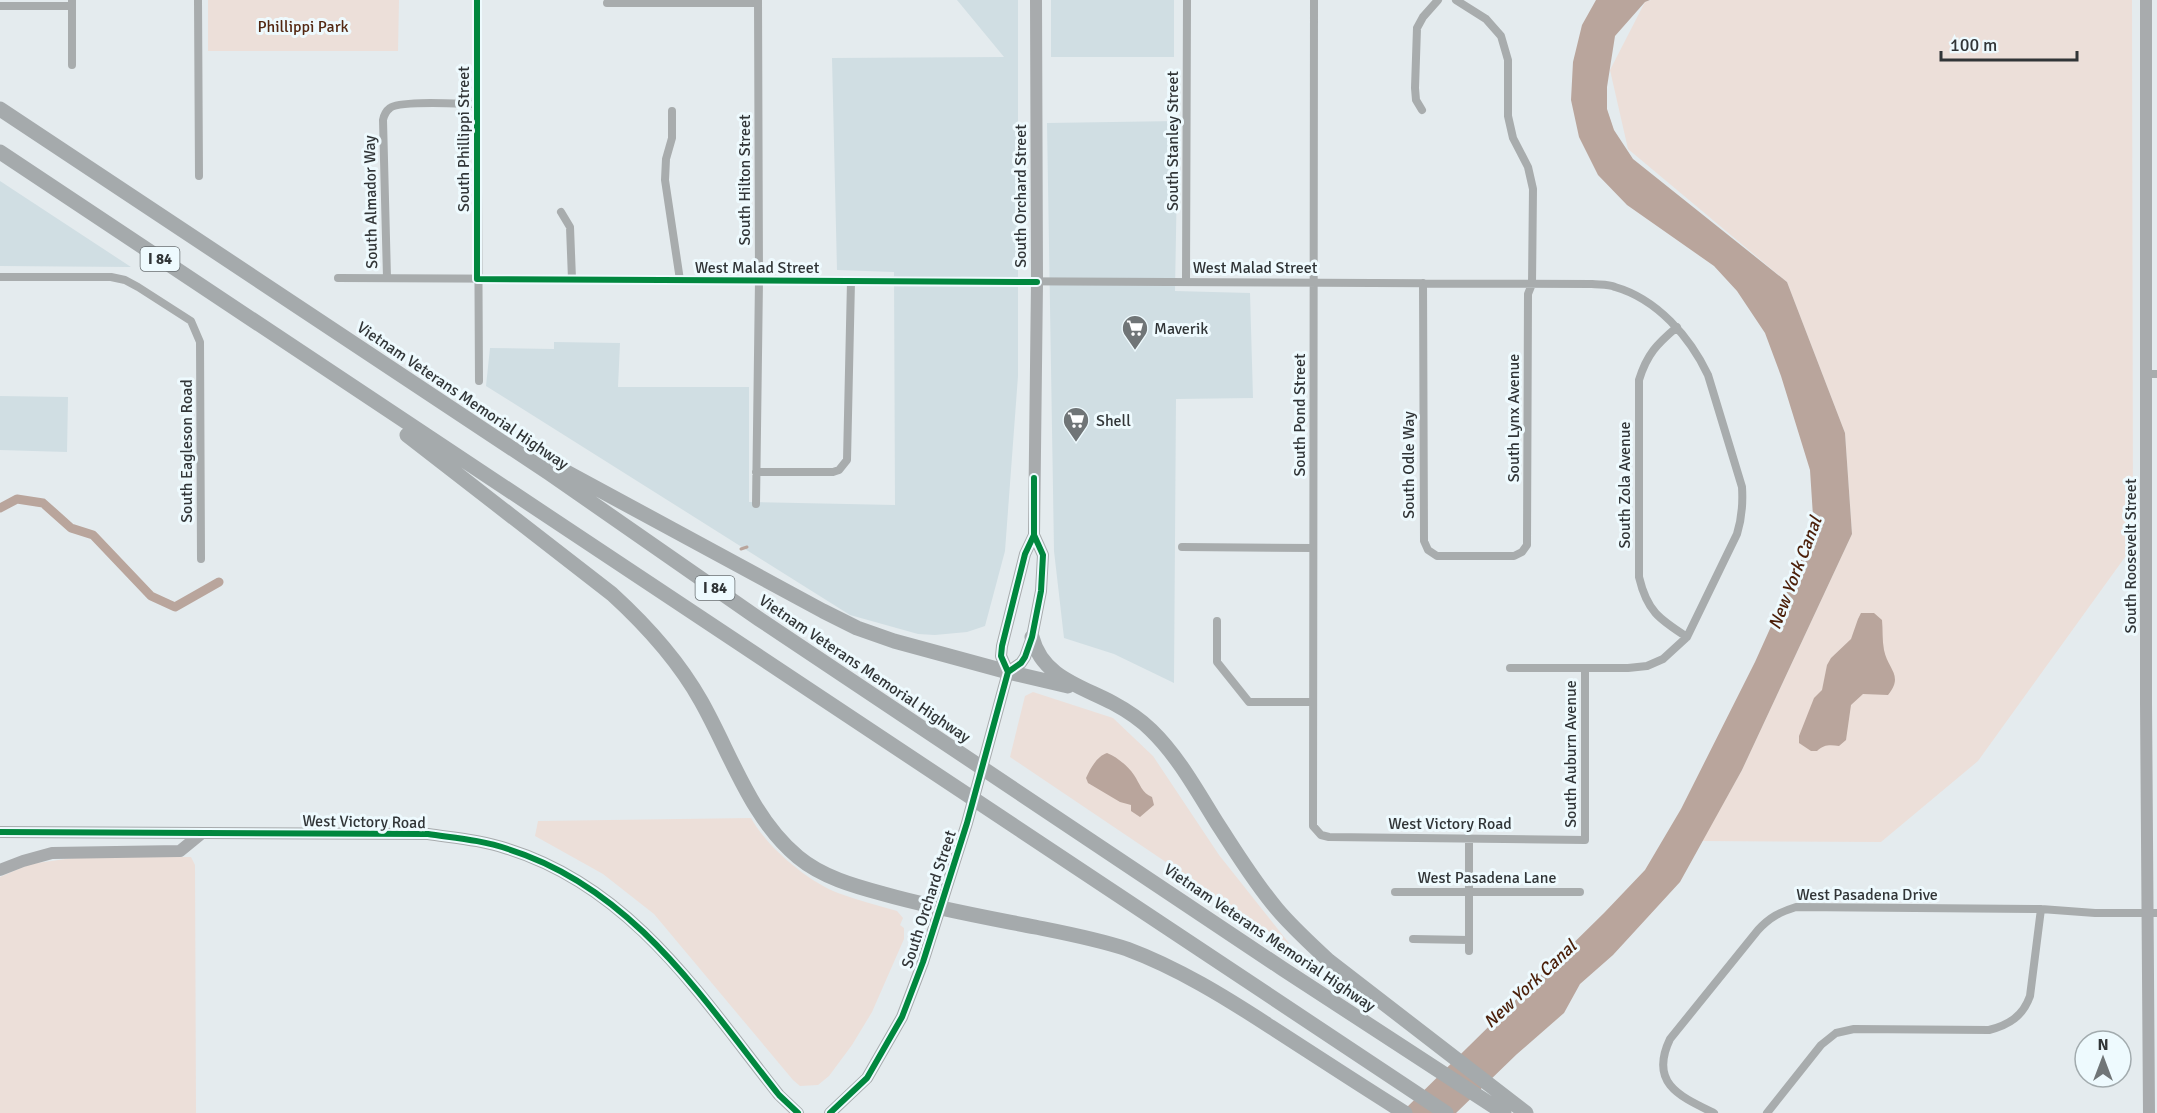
<svg xmlns="http://www.w3.org/2000/svg" width="2157" height="1113" font-family="Signika,sans-serif">
<style>
.built{fill:#d0dee3}
.green{fill:#ecdfd9}
.water{fill:#b9a59c}
.lines{fill:none;stroke-linecap:round;stroke-linejoin:round}
.stream{stroke:#b9a59c;stroke-width:3}
.canal{stroke:#b9a59c;stroke-width:9}
.street{stroke:#a8acad;stroke-width:8}
.secondary{stroke:#a8abad;stroke-width:12}
.highway{stroke:#a5aaac;stroke-width:15}
.cycleway-casing{stroke:#eefafe;stroke-width:10}
.cycleway{stroke:#00873e;stroke-width:6}
.labels{text-anchor:middle;stroke-width:6;stroke-linejoin:round;paint-order:stroke}
.shield{fill:#eefafe;stroke:#6a7073;stroke-width:1.5}
.shield-label{font-size:15px;font-weight:bold;fill:#313537}
.park-label{font-size:16px;fill:#532711;stroke:#eefafe}
.street-label{font-size:16px;fill:#313537;stroke:#eefafe}
.poi-label{font-size:16px;fill:#313537;stroke:#eefafe;text-anchor:start}
.water-label{font-size:18px;font-style:italic;fill:#4b1f09;stroke:#eefafe}
</style>
<rect width="100%" height="100%" fill="#e4ebee"/>
<path class="built" d="M957,0H1018V376L1005,551L985,626L967,632L935,635L918,634L850,615L486,386L490,348L554,349V342L620,343L618,387H749V502L895,505L894,272L837,270L832,58L1004,57Z
M1051,0H1174V57H1051Z
M1178,121L1175,291L1250,293L1253,398L1176,399L1174,683L1114,654L1064,638L1054,551L1047,123Z
M0,181L131,267L0,266Z
M0,396L68,397L67,452L0,450Z"/>
<path class="green" d="M208,0H399L398,51H208Z
M1651,0H2132L2133,546L1978,761L1881,842L1702,841L1742,770L1852,534L1845,433L1787,282L1628,149L1610,70L1645,2Z
M1033,692L1113,718L1153,756L1219,855L1292,947L1010,757L1025,696Z
M751,818C767,847 807,881 838,893C857,900 877,905 897,911L903,918L900,925L904,928V939L872,1012L852,1045L829,1076L818,1085L800,1086L793,1080L654,914L603,874L535,836L538,821Z
M80,857H191L195,865L196,1113H0V877L30,864Z"/>
<path class="water" d="M1596,0H1650L1645,2L1615,36L1607,87V109L1614,130L1633,159L1787,282L1845,433L1852,534L1742,770L1680,882L1613,955L1580,984L1564,1013L1517,1054L1456,1113H1401L1604,913L1645,870L1681,809L1755,662L1810,540L1813,516L1810,470L1781,376L1765,333L1737,291L1714,266L1627,205L1598,175L1579,137L1571,100L1573,62L1582,25Z
M1861,613H1874L1882,620C1883,630 1882,640 1884,650C1888,670 1904,675 1888,695L1863,694L1851,705L1846,740L1839,746C1831,745 1824,744 1817,751H1811L1799,743V736L1814,698L1822,690L1827,665L1831,658L1851,639L1858,619Z
M1107,753C1117,757 1128,766 1134,775C1140,784 1142,793 1152,797L1154,805L1140,817L1131,811V805L1120,802L1088,783L1086,778C1090,769 1097,756 1107,753Z"/>
<g class="lines">
<path class="stream" d="M741,549L747,547"/>
<path class="canal" d="M0,508L17,499L43,503L71,528L93,535L151,596L175,607L219,582"/>
<path class="street" d="M198,0L199,176
M477,0L479,381
M1314,0L1313,826L1321,835L1329,837L1585,840V668
M607,3H758
M0,6H72
M72,65V0
M1422,110L1416,100L1415,88L1417,28L1423,17L1438,0
M672,111V138L666,159L665,180L680,280
M561,212L570,227L572,279
M0,277H111L125,280L138,287L191,321L200,342L201,559
M338,278L1592,284C1599,285 1608,284 1615,287C1657,299 1690,337 1708,375L1742,487C1743,503 1742,518 1737,534L1687,637L1663,659L1647,666L1628,668H1510
M387,278L383,120C384,115 386,111 390,108C400,100 461,104 477,104
M1186,282L1187,0
M1423,283L1424,541L1428,550L1437,556H1514L1522,552L1527,545L1528,294L1532,284L1533,189L1528,167L1513,138L1508,116V60L1501,36L1486,19L1456,0
M1677,327C1657,344 1647,354 1639,380V577C1647,611 1659,619 1687,637
M2147,374H2157
M756,472H833L839,470L847,460L851,281
M756,504L759,280L758,0
M1182,547L1313,548
M1217,621V662L1249,702H1312
M1395,892H1580
M1413,939L1469,940
M1469,951V839
M1714,1113C1679,1096 1649,1083 1670,1039L1758,930C1770,917 1780,912 1796,907L2041,909L2095,913H2157
M1767,1113L1821,1045L1836,1033L1854,1029L1989,1030C2009,1025 2023,1016 2030,996L2041,909"/>
<path class="secondary" d="M2146,0V703L2149,1113
M1008,672L1021,663L1025,657L1032,637L1041,591L1043,555L1034,535L1037,282L1036,0
M0,832L428,834C455,838 482,840 508,849C633,888 702,998 779,1095L798,1113
M0,870L23,861L52,853L180,851L202,833
M830,1113L867,1078L902,1017L923,962L967,823L1008,672L1001,656L1002,646L1025,554L1034,535"/>
<path class="highway" d="M0,109L549,473L759,619L1283,969L1504,1113
M0,152L1446,1113
M407,435L612,594C647,626 678,660 701,701C731,754 750,817 798,857C822,877 854,886 884,894C933,908 984,917 1035,927C1065,933 1097,939 1127,949C1178,968 1225,997 1271,1027C1316,1056 1360,1085 1405,1113
M548,462L823,611L857,628L894,641L1008,672L1068,686
M1032,637C1042,677 1081,686 1113,703C1126,710 1140,719 1151,730C1178,756 1197,791 1217,823C1236,852 1254,882 1277,909C1293,928 1311,944 1329,961L1526,1113"/>
<g class="cycleway-casing">
<path id="cycleway" d="M477,0V279L1037,282
M1008,672L1021,663L1025,657L1032,637L1041,591L1043,555L1034,535V478
M0,832L428,834C455,838 482,840 508,849C633,888 702,998 779,1095L798,1113
M830,1113L867,1078L902,1017L923,962L967,823L1008,672L1001,656L1002,646L1025,554L1034,535"/>
</g>
<use href="#cycleway" class="cycleway"/>
</g>
<defs>
<g id="supermarket-pin" transform="scale(1.35)"><path d="M0 17L-7.5 6A9.5 9.5 0 1 1 7.5 6Z" fill="#707577" stroke="#eefafe"/><path d="M-6-5.5h2.5l.6 2H6L4.5 2H-2.5L-4.4-4H-6ZM-1.5 3.2a1.3 1.3 0 1 0 .1 0ZM3 3.2a1.3 1.3 0 1 0 .1 0Z" fill="#fff"/></g>
</defs>
<g fill-rule="evenodd">
<use href="#supermarket-pin" x="1135" y="328"/>
<use href="#supermarket-pin" x="1076" y="420"/>
</g>
<g class="labels">
<g class="shield">
<rect x="140.5" y="247" width="39" height="24" rx="4.5"/>
<rect x="695.5" y="576" width="39" height="24" rx="4.5"/>
</g>
<g class="shield-label">
<text x="160" y="264">I 84</text>
<text x="715" y="593">I 84</text>
</g>
<g class="park-label">
<text x="303" y="32">Phillippi Park</text>
</g>
<g class="street-label">
<text transform="translate(463 139) rotate(-90)" y="6">South Phillippi Street</text>
<text transform="translate(1172 141) rotate(-90)" y="6">South Stanley Street</text>
<text transform="translate(744 180) rotate(-90)" y="6">South Hilton Street</text>
<text transform="translate(1020 196) rotate(-90)" y="6">South Orchard Street</text>
<text transform="translate(370 202) rotate(-91)" y="6">South Almador Way</text>
<text x="757" y="273">West Malad Street</text>
<text x="1255" y="273">West Malad Street</text>
<text transform="translate(463 395) rotate(34)" y="6">Vietnam Veterans Memorial Highway</text>
<text transform="translate(1299 415) rotate(-90)" y="6">South Pond Street</text>
<text transform="translate(1513 418) rotate(-90)" y="6">South Lynx Avenue</text>
<text transform="translate(186 451) rotate(-90)" y="6">South Eagleson Road</text>
<text transform="translate(1408 465) rotate(-90)" y="6">South Odle Way</text>
<text transform="translate(1624 485) rotate(-90)" y="6">South Zola Avenue</text>
<text transform="translate(2130 556) rotate(-90)" y="6">South Roosevelt Street</text>
<text transform="translate(865 668) rotate(34)" y="6">Vietnam Veterans Memorial Highway</text>
<text transform="translate(1570 754) rotate(-90)" y="6">South Auburn Avenue</text>
<text transform="translate(364 821) rotate(1)" y="6">West Victory Road</text>
<text x="1450" y="829">West Victory Road</text>
<text x="1487" y="883">West Pasadena Lane</text>
<text x="1867" y="900">West Pasadena Drive</text>
<text transform="translate(928 899) rotate(-72)" y="6">South Orchard Street</text>
<text transform="translate(1270 937) rotate(34)" y="6">Vietnam Veterans Memorial Highway</text>
</g>
<g class="poi-label">
<text x="1154" y="334">Maverik</text>
<text x="1096" y="426">Shell</text>
</g>
<g class="water-label">
<text transform="translate(1795 573) rotate(-69)" y="6">New York Canal</text>
<text transform="translate(1530 984) rotate(-43)" y="6">New York Canal</text>
</g>
</g>
<g transform="translate(2103 1059)"><circle r="28" fill="#eefafe" stroke="#a2abae" stroke-width="1.5"/>
<path d="M0-4.5L10 22L0 15L-10 22Z" fill="#707577"/>
<text y="-9" font-size="16" font-weight="bold" text-anchor="middle" fill="#313537">N</text>
</g>
<path d="M1941 51v9h136v-9" fill="none" stroke="#313537" stroke-width="3"/>
<text x="1950" y="51" font-size="18" fill="#313537" stroke="#eefafe" stroke-width="4.5" paint-order="stroke">100 m</text>
</svg>
